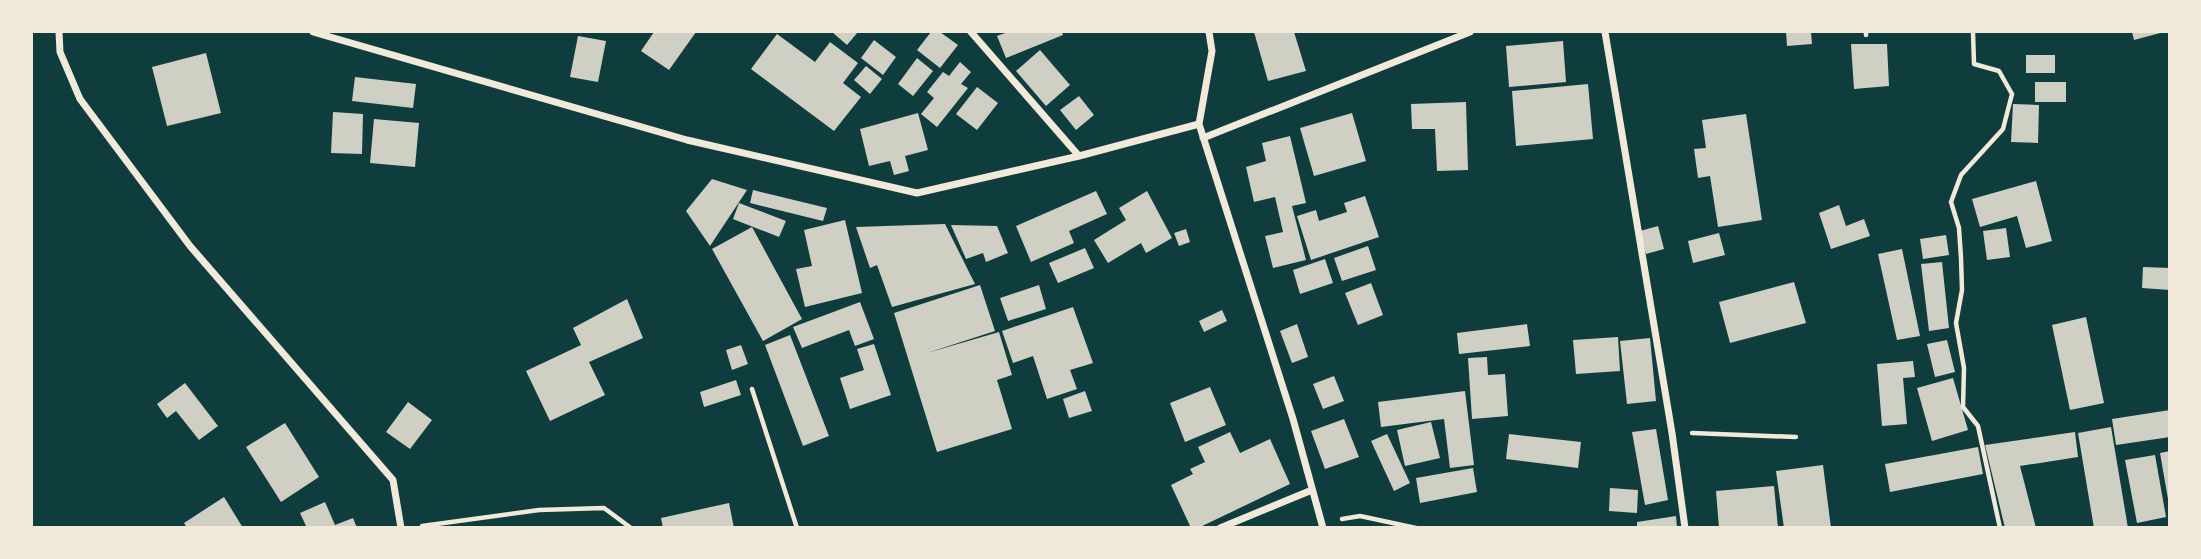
<svg xmlns="http://www.w3.org/2000/svg" width="2201" height="559" font-family="'Alegreya Sans',sans-serif">
<style>
.building{fill:#cfcfc3}
.lines{fill:none;stroke-linecap:round;stroke-linejoin:round}
.path{stroke:#f1e9da;stroke-width:4.5}
.minor{stroke:#f1e9da;stroke-width:7}
</style>
<rect width="100%" height="100%" fill="#0f3d3e"/>
<path class="building" d="M654,32H696L669,70L641,51Z
M832,32H858L847,45Z
M931,32H940L958,45L940,68L917,50Z
M1008,32H1062L1063,35L1006,58L997,36Z
M1254,32H1294L1306,71L1268,81Z
M1786,32H1811L1812,44L1787,46Z
M2132,32H2164L2134,40Z
M777,34L815,62L830,42L858,63L843,83L861,97L834,131L751,69Z
M578,36L606,41L598,82L570,77Z
M874,40L896,57L883,75L861,58Z
M1563,41L1566,82L1509,87L1506,46Z
M1851,44H1887L1889,86L1854,89Z
M1040,50L1070,85L1046,106L1016,71Z
M206,53L221,113L167,126L152,67Z
M2026,55H2055V73H2026Z
M917,58L933,71L913,96L898,84Z
M960,62L971,72L961,84L968,88L937,127L921,114L934,98L927,92L943,72L949,76Z
M866,66L882,79L870,94L854,80Z
M355,77L416,84L413,108L352,101Z
M2035,82H2066V102H2035Z
M1588,84L1593,139L1516,146L1512,91Z
M977,87L998,103L977,130L956,114Z
M1079,96L1094,115L1076,130L1060,110Z
M1466,102L1468,170L1437,171L1435,129H1412L1411,104Z
M2013,104L2039,105L2038,143L2011,142Z
M333,112L363,114L362,154L331,153Z
M918,113L928,150L905,156L909,171L894,175L890,161L869,166L860,129Z
M1352,113L1366,161L1314,176L1300,128Z
M1746,114L1762,220L1718,227L1710,176L1698,178L1694,149L1706,148L1702,120Z
M374,119L419,123L415,167L370,163Z
M1290,136L1306,203L1292,206L1306,260L1273,268L1265,236L1283,232L1275,197L1254,202L1246,167L1266,161L1262,143Z
M712,179L747,190L710,246L686,211Z
M2036,181L2052,241L2026,248L2017,216L1980,227L1972,199Z
M753,190L827,208L823,221L750,203Z
M1096,191L1107,214L1069,231L1074,243L1031,262L1016,226Z
M1147,191L1172,238L1146,253L1141,243L1108,263L1094,240L1126,220L1119,208Z
M1365,196L1379,237L1311,260L1297,216L1316,210L1319,221L1347,212L1344,203Z
M739,203L786,221L779,237L733,219Z
M1839,205L1846,226L1864,219L1870,236L1831,249L1819,213Z
M845,220L862,293L805,307L796,269L812,266L804,230Z
M945,224L975,284L892,307L877,265L870,268L856,227Z
M951,225L997,226L1008,253L986,262L983,253L966,259Z
M1658,226L1664,249L1646,254L1640,231Z
M752,227L802,319L763,341L712,249Z
M2006,228L2010,257L1987,260L1983,231Z
M1186,229L1190,242L1179,246L1174,233Z
M1719,233L1725,255L1693,263L1688,241Z
M1946,235L1949,255L1923,259L1920,239Z
M1368,246L1376,270L1342,281L1334,258Z
M1085,248L1094,268L1058,283L1049,263Z
M1902,249L1920,336L1897,340L1878,254Z
M1325,259L1333,283L1300,294L1293,270Z
M1942,262L1949,328L1929,331L1921,264Z
M2143,267L2170,268V290L2142,288Z
M1794,282L1806,323L1730,343L1719,302Z
M1371,283L1383,315L1358,325L1345,293Z
M980,285L995,331L927,353L999,332L1012,375L997,380L1012,429L937,452L894,313Z
M1039,285L1046,309L1008,321L1000,298Z
M627,299L643,338L589,362L605,395L550,421L526,371L581,345L573,328Z
M860,302L874,339L855,346L849,330L802,348L793,327Z
M1073,307L1093,363L1070,370L1077,389L1047,399L1033,356L1013,363L1002,331Z
M1222,310L1227,321L1204,332L1199,321Z
M2086,317L2104,403L2070,410L2052,325Z
M1297,324L1308,357L1292,363L1280,331Z
M1527,324L1530,346L1459,354L1457,333Z
M790,335L829,436L803,446L765,345Z
M1618,337L1620,371L1576,374L1573,340Z
M1650,338L1656,401L1627,404L1620,341Z
M1947,340L1955,372L1935,377L1927,344Z
M874,344L891,395L850,409L840,378L864,370L857,349Z
M741,345L748,364L732,370L726,350Z
M1487,357L1488,375L1505,374L1508,416L1472,419L1468,358Z
M1913,361L1915,377L1903,378L1907,424L1882,426L1877,364Z
M1334,376L1344,401L1323,409L1313,384Z
M1953,378L1968,430L1932,441L1917,388Z
M736,380L741,395L704,407L700,392Z
M185,383L218,426L199,440L176,411L167,418L157,404Z
M1210,387L1226,425L1185,442L1170,403Z
M1085,391L1092,411L1069,418L1063,399Z
M1465,391L1474,465L1450,468L1444,419L1381,427L1378,402Z
M408,402L432,420L410,449L386,432Z
M2170,410V437L2116,445L2112,419Z
M1344,419L1359,457L1325,469L1311,431Z
M1431,422L1440,458L1405,466L1397,430Z
M285,423L319,477L281,502L246,447Z
M2111,427L2128,528H2094L2078,433Z
M1656,429L1668,500L1645,505L1632,432Z
M1230,432L1240,453L1270,439L1290,484L1198,528H1191L1171,485L1193,474L1190,469L1205,462L1198,447Z
M2075,432L2078,457L2020,466L2036,528H2005L1985,445Z
M1387,434L1410,483L1394,491L1371,441Z
M1509,434L1581,442L1578,468L1506,459Z
M1978,447L1983,474L1890,492L1885,464Z
M2170,451V499H2168L2160,453Z
M2155,455L2166,517L2137,523L2125,460Z
M1823,465L1831,528H1784L1776,471Z
M1473,468L1477,492L1420,503L1416,478Z
M1774,486L1778,528H1719L1716,491Z
M1610,488L1638,490L1637,513L1609,511Z
M224,497L243,528H187L184,523Z
M325,502L335,525L353,518L357,528H307L300,513Z
M729,503L734,528H663L661,518Z
M1676,516L1677,528H1637V522Z"/>
<g class="lines">
<path class="path" d="M1866,32V35
M1973,32L1974,64L1999,71L2012,94L2003,129L1961,175L1951,202L1959,228L1961,258L1962,290L1956,323L1964,368L1963,407L1978,426L2000,528
M752,389L797,528
M1692,433L1796,437
M1342,519L1360,516L1416,528
M422,526L539,510L604,508L631,528"/>
<path class="minor" d="M59,32L60,52L80,99L190,246L393,480L401,528
M313,32L687,140L917,193L1079,156L1199,124L1212,51L1209,32
M971,32L1079,156
M1605,32L1672,433L1685,528
M1199,124L1293,419L1323,528
M1203,138L1470,32
M1220,528L1312,490"/>
</g>
<rect width="2201" height="559" fill="none" stroke="#f1e9da" stroke-width="66"/>
</svg>
